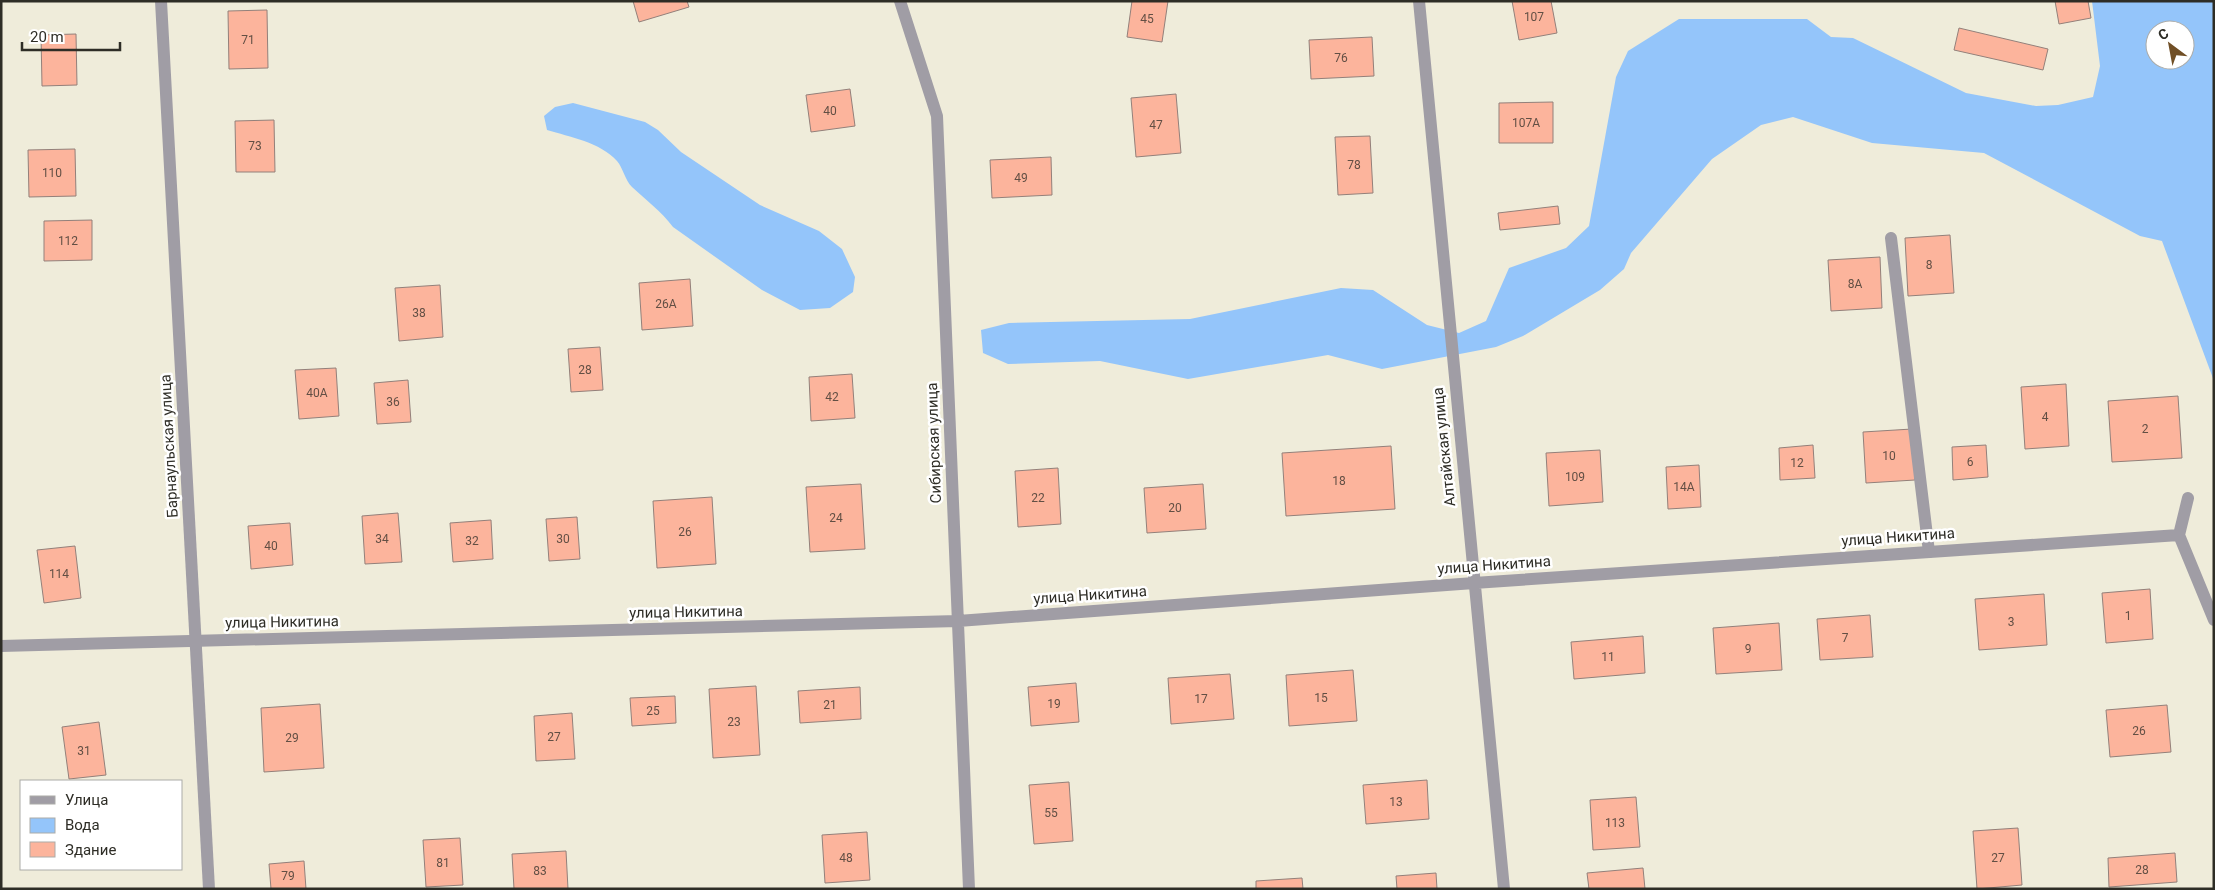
<svg xmlns="http://www.w3.org/2000/svg" width="2215" height="890" font-family="Roboto,sans-serif">
<style>
.water{fill:#94c5fa;fill-rule:evenodd}
.building{fill:#fcb49c;stroke:#93807a}
.lines{fill:none;stroke-linecap:round;stroke-linejoin:round}
.service{stroke:#a09da5;stroke-width:12}
.minor{stroke:#a09da5;stroke-width:12}
.tertiary{stroke:#a09da5;stroke-width:12}
.labels{text-anchor:middle;stroke-width:5;stroke-linejoin:round;paint-order:stroke}
.number-label{font-size:12px;fill:#624f44}
.street-label{font-size:15px;fill:#2e2d26;stroke:#fff}
</style>
<rect width="100%" height="100%" fill="#efecda"/>
<path class="water" d="M2092,1H2214V381L2162,241L2140,236L1984,153L1872,143L1793,117L1761,125L1712,159L1631,253L1624,269L1600,290L1523,336L1496,347L1382,369L1328,355L1188,379L1100,361L1008,364L983,353L981,330L1009,323L1190,319L1341,288L1373,290L1427,325L1459,333L1486,321L1509,268L1566,248L1589,226L1616,77L1628,51L1679,19H1807L1831,37L1853,38L1966,93L2036,106L2058,105L2093,97L2100,66ZM2155,30H2185V60H2155Z
M573,103L645,122L658,130L681,152L760,205L819,231L842,249L855,277L853,292L830,308L800,310L762,290L673,227C661,211 646,200 632,187C625,180 623,168 617,161C600,142 570,137 547,130L544,116L555,107Z"/>
<path class="building" d="M633,1H687L689,7L639,22Z
M1132,1H1168L1162,42L1127,37Z
M1512,1H1551L1557,33L1519,40Z
M2055,1H2088L2091,18L2059,24Z
M267,10L268,68L229,69L228,11Z
M1959,28L2048,49L2043,70L1954,50Z
M76,34L77,85L42,86L41,35Z
M1372,37L1374,76L1311,79L1309,40Z
M850,89L855,126L811,132L806,95Z
M1176,94L1181,153L1136,157L1131,98Z
M1553,102V143H1499V103Z
M274,120L275,172H236L235,121Z
M1370,136L1373,193L1338,195L1335,137Z
M75,149L76,196L29,197L28,150Z
M1051,157L1052,195L992,198L990,160Z
M1558,206L1560,224L1500,230L1498,213Z
M92,220V260L44,261V221Z
M1950,235L1954,293L1908,296L1905,238Z
M1880,257L1882,308L1831,311L1828,260Z
M690,279L693,326L642,330L639,283Z
M440,285L443,337L399,341L395,288Z
M600,347L603,390L571,392L568,349Z
M336,368L339,416L299,419L295,370Z
M852,374L855,418L811,421L809,377Z
M408,380L411,422L377,424L374,383Z
M2066,384L2069,446L2025,449L2021,387Z
M2178,396L2182,458L2112,462L2108,401Z
M1912,429L1915,480L1866,483L1863,432Z
M1813,445L1815,478L1780,480L1779,448Z
M1986,445L1988,477L1953,480L1952,447Z
M1391,446L1395,509L1286,516L1282,453Z
M1600,450L1603,502L1549,506L1546,453Z
M1699,465L1701,507L1668,509L1666,467Z
M1058,468L1061,524L1018,527L1015,471Z
M861,484L865,549L810,552L806,487Z
M1203,484L1206,529L1147,533L1144,488Z
M712,497L716,564L657,568L653,501Z
M398,513L402,562L365,564L362,516Z
M577,517L580,559L549,561L546,519Z
M491,520L493,559L453,562L450,523Z
M290,523L293,565L251,569L248,526Z
M75,546L81,598L44,603L37,550Z
M2150,589L2153,639L2106,643L2102,593Z
M2044,594L2047,645L1979,650L1975,599Z
M1870,615L1873,657L1820,660L1817,619Z
M1779,623L1782,670L1716,674L1713,628Z
M1643,636L1645,673L1574,679L1571,642Z
M1353,670L1357,721L1289,726L1286,675Z
M1230,674L1234,719L1171,724L1168,678Z
M1076,683L1079,722L1031,726L1028,687Z
M756,686L760,755L713,758L709,689Z
M860,687L861,719L800,723L798,691Z
M675,696L676,723L632,726L630,698Z
M320,704L324,768L264,772L261,708Z
M2167,705L2171,752L2110,757L2106,710Z
M572,713L575,759L536,761L534,716Z
M99,722L106,775L69,779L62,727Z
M1427,780L1429,819L1366,824L1363,785Z
M1069,782L1073,841L1034,844L1029,785Z
M1636,797L1640,847L1593,850L1590,800Z
M2018,828L2022,885L1977,889L1973,831Z
M867,832L870,880L825,883L822,835Z
M460,838L463,885L426,887L423,840Z
M566,851L568,889H514L512,854Z
M2175,853L2177,882L2109,887L2108,858Z
M304,861L306,889H271L269,864Z
M1643,868L1645,889H1589L1587,873Z
M1436,873L1437,889H1397L1396,876Z
M1302,878L1303,889H1256V881Z"/>
<g class="lines">
<path class="service" d="M1891,238L1929,552"/>
<path class="minor" d="M900,1L937,116L969,889
M1419,1L1504,889
M2188,498L2179,535L2214,620
M1,646L958,621L1474,583L2179,535"/>
<path class="tertiary" d="M161,1L209,889"/>
</g>
<g class="labels">
<g class="number-label">
<text x="1534" y="21">107</text>
<text x="1147" y="23">45</text>
<text x="248" y="44">71</text>
<text x="1341" y="62">76</text>
<text x="830" y="115">40</text>
<text x="1526" y="127">107А</text>
<text x="1156" y="129">47</text>
<text x="255" y="150">73</text>
<text x="1354" y="169">78</text>
<text x="52" y="177">110</text>
<text x="1021" y="182">49</text>
<text x="68" y="245">112</text>
<text x="1929" y="269">8</text>
<text x="1855" y="288">8А</text>
<text x="666" y="308">26А</text>
<text x="419" y="317">38</text>
<text x="585" y="374">28</text>
<text x="317" y="397">40А</text>
<text x="832" y="401">42</text>
<text x="393" y="406">36</text>
<text x="2045" y="421">4</text>
<text x="2145" y="433">2</text>
<text x="1889" y="460">10</text>
<text x="1970" y="466">6</text>
<text x="1797" y="467">12</text>
<text x="1575" y="481">109</text>
<text x="1339" y="485">18</text>
<text x="1684" y="491">14А</text>
<text x="1038" y="502">22</text>
<text x="1175" y="512">20</text>
<text x="836" y="522">24</text>
<text x="685" y="536">26</text>
<text x="382" y="543">34</text>
<text x="563" y="543">30</text>
<text x="472" y="545">32</text>
<text x="271" y="550">40</text>
<text x="59" y="578">114</text>
<text x="2128" y="620">1</text>
<text x="2011" y="626">3</text>
<text x="1845" y="642">7</text>
<text x="1748" y="653">9</text>
<text x="1608" y="661">11</text>
<text x="1321" y="702">15</text>
<text x="1201" y="703">17</text>
<text x="1054" y="708">19</text>
<text x="830" y="709">21</text>
<text x="653" y="715">25</text>
<text x="734" y="726">23</text>
<text x="2139" y="735">26</text>
<text x="554" y="741">27</text>
<text x="292" y="742">29</text>
<text x="84" y="755">31</text>
<text x="1396" y="806">13</text>
<text x="1051" y="817">55</text>
<text x="1615" y="827">113</text>
<text x="846" y="862">48</text>
<text x="1998" y="862">27</text>
<text x="443" y="867">81</text>
<text x="2142" y="874">28</text>
<text x="540" y="875">83</text>
<text x="288" y="880">79</text>
</g>
<g class="street-label">
<text transform="translate(934 443) rotate(-92)" y="5">Сибирская улица</text>
<text transform="translate(169 446) rotate(-93)" y="5">Барнаульская улица</text>
<text transform="translate(1444 447) rotate(-96)" y="5">Алтайская улица</text>
<text transform="translate(1898 537) rotate(-4)" y="5">улица Никитина</text>
<text transform="translate(1494 565) rotate(-4)" y="5">улица Никитина</text>
<text transform="translate(1090 595) rotate(-4)" y="5">улица Никитина</text>
<text transform="translate(686 612) rotate(-1)" y="5">улица Никитина</text>
<text transform="translate(282 622) rotate(-1)" y="5">улица Никитина</text>
</g>
</g>
<rect width="2215" height="890" fill="none" stroke="#2e2d26" stroke-width="5"/>
<rect x="20" y="780" width="162" height="90" fill="#ffffff" stroke="#ababa8"/>
<rect x="30" y="796" width="25" height="8" fill="#a09da5" stroke="#ababa8"/>
<text x="65" y="805" font-size="15" fill="#2e2d26">Улица</text>
<rect x="30" y="818" width="25" height="15" fill="#94c5fa" stroke="#ababa8"/>
<text x="65" y="830" font-size="15" fill="#2e2d26">Вода</text>
<rect x="30" y="842" width="25" height="15" fill="#fcb49c" stroke="#ababa8"/>
<text x="65" y="855" font-size="15" fill="#2e2d26">Здание</text>
<g transform="translate(2170 45) rotate(328)"><circle r="24" fill="#ffffff" stroke="#ababa8"/>
<path d="M0-4L9 19L0 12L-9 19Z" fill="#704f26"/>
<text y="-8" font-size="14" font-weight="bold" text-anchor="middle" fill="#2e2d26">С</text>
</g>
<path d="M22 42v8h98v-8" fill="none" stroke="#2e2d26" stroke-width="2.5"/>
<text x="30" y="42" font-size="15" fill="#2e2d26" stroke="#ffffff" stroke-width="4" paint-order="stroke">20 m</text>
</svg>
